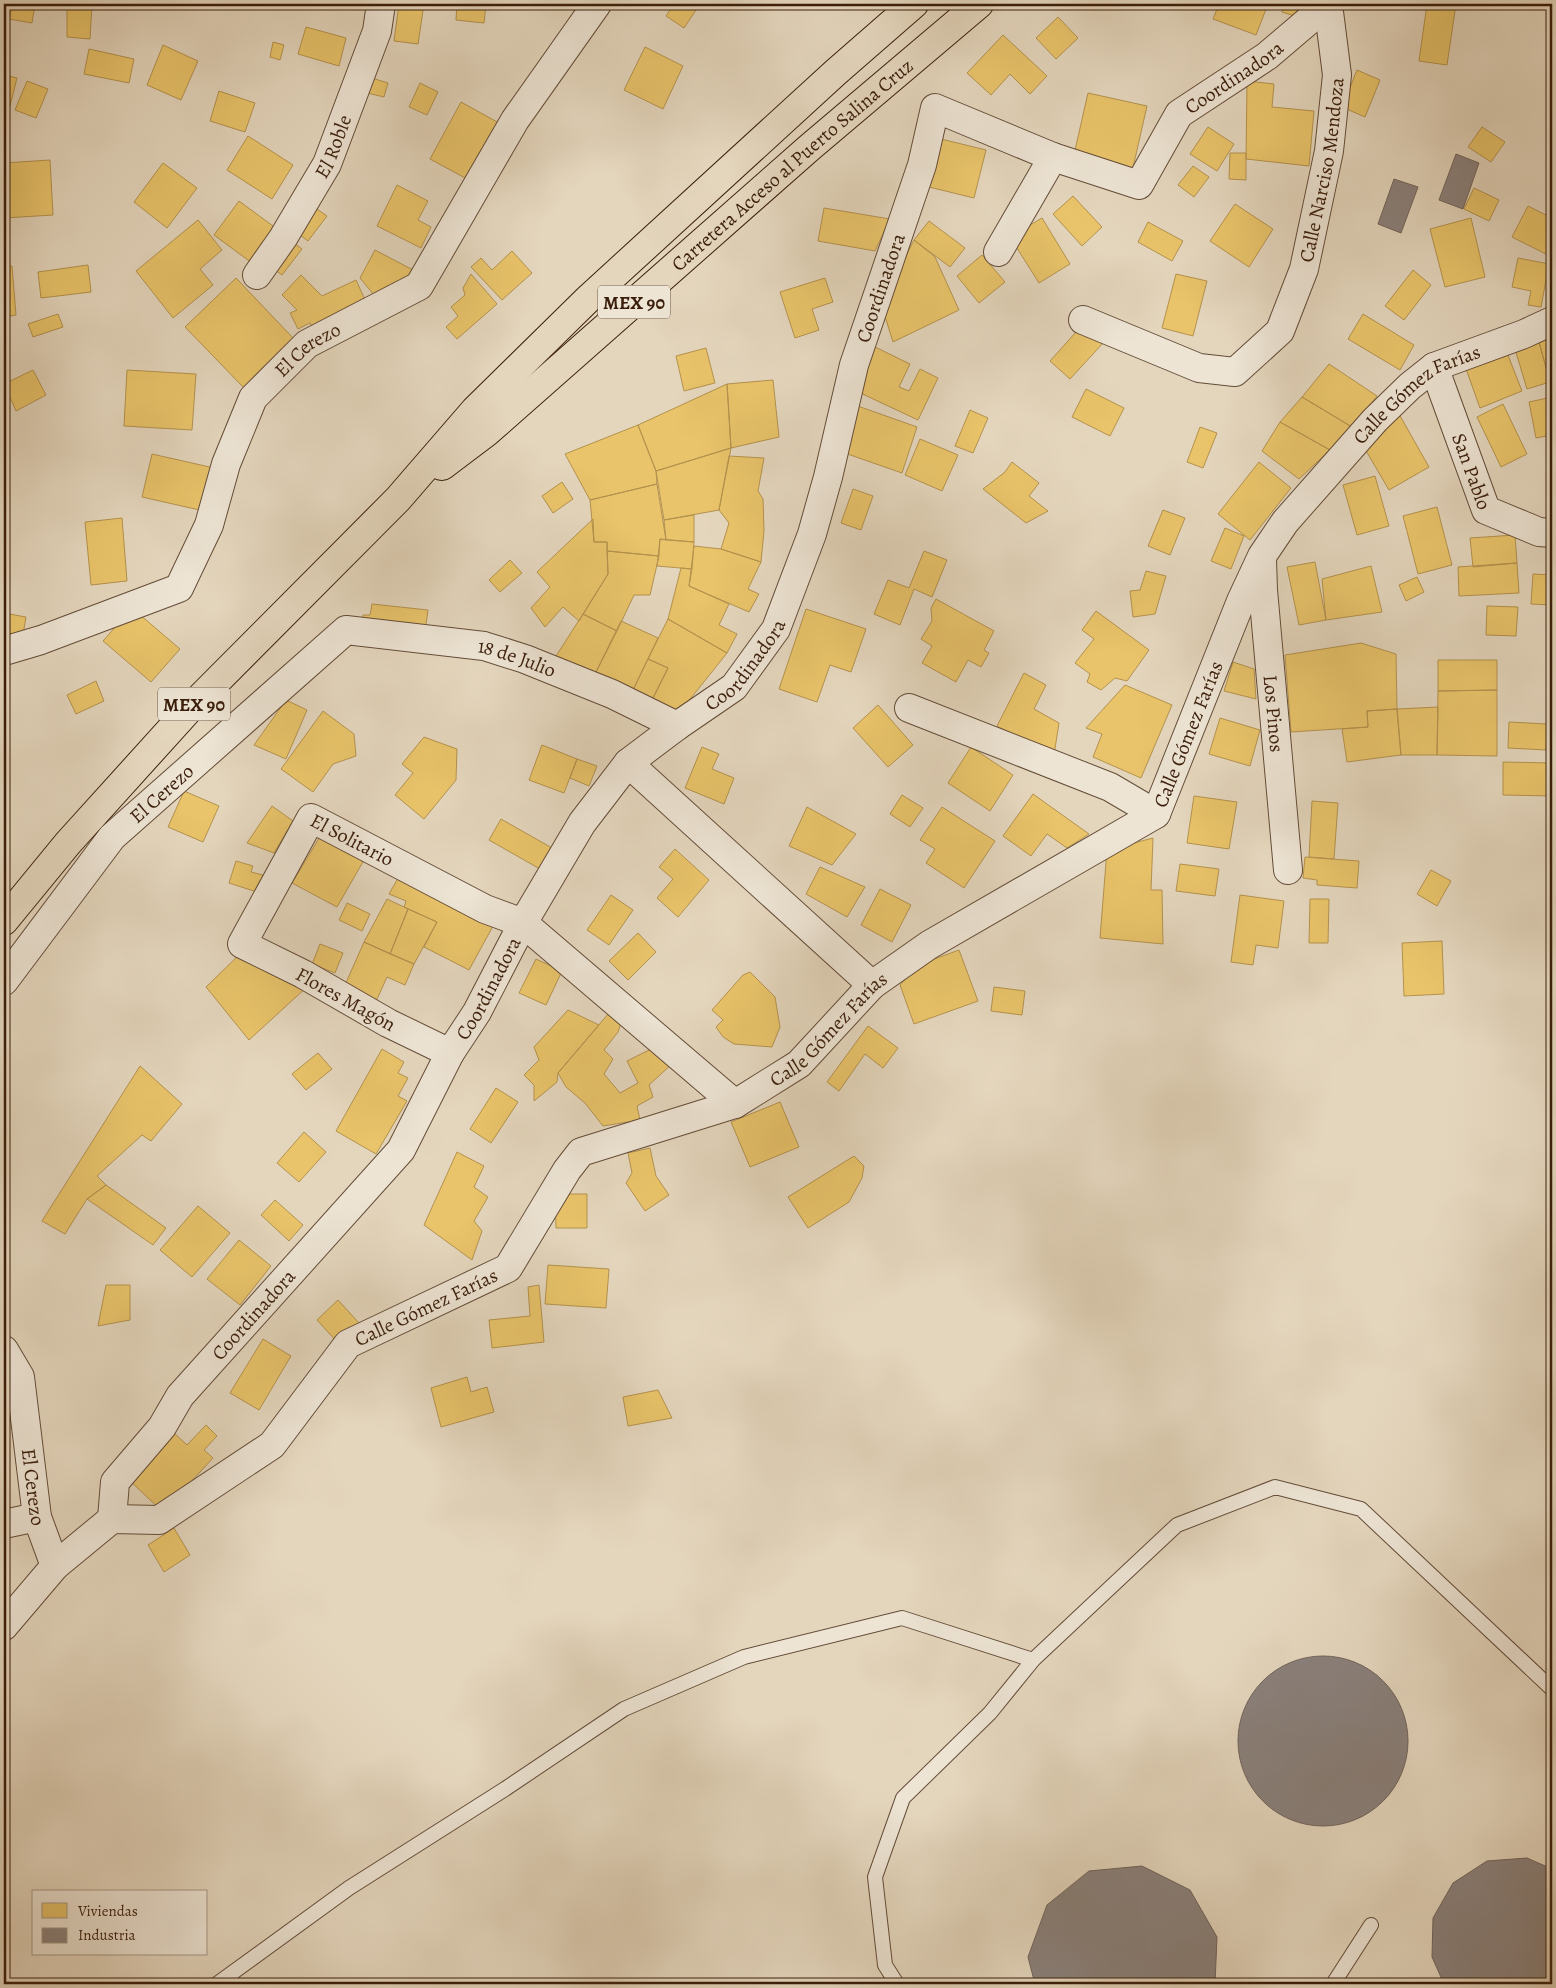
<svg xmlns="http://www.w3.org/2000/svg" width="1556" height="1988" font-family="Alegreya,serif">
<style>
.homes{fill:#e9c46a;stroke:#b4924e}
.industry{fill:#8a817c;stroke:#72635a}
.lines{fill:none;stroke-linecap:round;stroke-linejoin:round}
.service-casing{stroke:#644c38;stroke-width:16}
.minor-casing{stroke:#644c38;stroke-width:30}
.primary-casing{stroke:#3a1e0b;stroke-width:30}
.service{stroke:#ede4d4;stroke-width:14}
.minor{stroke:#ede4d4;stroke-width:28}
.primary{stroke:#e4d6bd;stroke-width:28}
.labels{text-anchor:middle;stroke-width:5;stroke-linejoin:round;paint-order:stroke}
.shield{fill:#ede4d4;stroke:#705947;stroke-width:1}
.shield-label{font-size:19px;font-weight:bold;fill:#3a1e0b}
.street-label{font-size:20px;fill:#3a1e0b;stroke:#ede4d4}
</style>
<rect width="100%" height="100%" fill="#e4d6bd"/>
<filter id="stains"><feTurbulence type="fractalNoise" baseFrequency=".004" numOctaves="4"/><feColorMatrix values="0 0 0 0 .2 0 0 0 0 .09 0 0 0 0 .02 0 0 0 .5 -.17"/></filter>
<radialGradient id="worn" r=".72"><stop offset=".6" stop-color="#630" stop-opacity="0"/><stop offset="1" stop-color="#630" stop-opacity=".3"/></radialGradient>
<path class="homes" d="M12,4H35L32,23L9,19Z
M67,4H92L90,39L67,37Z
M303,4H350V8Z
M399,4H424L418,44L394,41Z
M457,4H486L484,23L456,20Z
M674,4H700L684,28L666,16Z
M1219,4H1268L1256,35L1213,19Z
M1284,4H1312L1307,20L1282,12Z
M1427,4H1456L1447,65L1419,61Z
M1058,17L1078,38L1056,59L1036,38Z
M306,27L346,38L339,66L298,54Z
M1003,35L1047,76L1030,94L1010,74L991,95L967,73Z
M273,42L284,45L280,60L270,57Z
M1552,44V67H1550Z
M163,45L198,61L181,100L147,85Z
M645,47L683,66L663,109L624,90Z
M89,49L134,59L129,83L84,74Z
M1357,70L1380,80L1365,117L1342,107Z
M4,75L17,78L8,114L4,113Z
M372,78L388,83L384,97L367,93Z
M27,81L48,89L36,118L15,110Z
M1247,81L1274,84L1272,107L1314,111L1309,166L1246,159Z
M1552,81V112L1546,83Z
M420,83L438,92L427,115L409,107Z
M219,91L255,103L245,132L210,121Z
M1088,93L1147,106L1132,172L1073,159Z
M461,102L499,123L467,179L430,159Z
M1208,127L1234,144L1217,171L1190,154Z
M1482,127L1505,142L1491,162L1468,147Z
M248,136L293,165L272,199L227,170Z
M937,138L986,150L974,198L925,186Z
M1230,153H1246V180L1229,179Z
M50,160L53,215L4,218V163Z
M163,163L197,188L167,228L134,202Z
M1193,166L1209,177L1194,197L1178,185Z
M397,185L428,201L418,220L431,227L421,248L377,226Z
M1474,188L1499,200L1489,221L1464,209Z
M1073,196L1102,227L1082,246L1053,214Z
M1552,197V210L1546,205Z
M239,201L281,232L256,266L214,235Z
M1235,204L1273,229L1249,267L1210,241Z
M1528,206L1552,218V257L1512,237Z
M314,207L327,216L308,241L296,232Z
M824,208L890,219L875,251L818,241Z
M1042,218L1070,264L1039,283L1010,237Z
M1471,218L1485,277L1445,287L1430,229Z
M198,220L222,250L200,269L213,285L173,318L136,271Z
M929,221L965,248L950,267L914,240Z
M1148,222L1183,241L1172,261L1138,242Z
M290,240L302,249L282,275L270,266Z
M914,240L935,257L959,310L893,342L883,310L892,284Z
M375,250L415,271L379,301L360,278Z
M512,251L532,273L502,300L471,267L481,258L492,270Z
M982,255L1005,282L979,303L957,276Z
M1518,258L1549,264L1541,307L1528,305L1531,291L1512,287Z
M88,265L91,292L41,298L38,272Z
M12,266L16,315L4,317V267Z
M1413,270L1431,285L1404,320L1385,306Z
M471,274L497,304L457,339L446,327L458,316L451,307L465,295L463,288Z
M1176,274L1207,281L1193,336L1162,328Z
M301,275L322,296L356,280L367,304L314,330L310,323L298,329L290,313L297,310L282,295Z
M236,278L294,339L244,388L185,327Z
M825,278L833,302L812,309L819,330L795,338L780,292Z
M58,314L63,327L33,337L28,324Z
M1363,314L1414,345L1400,370L1348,339Z
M1084,323L1104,342L1070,379L1050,361Z
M1552,328V394L1550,382L1539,342Z
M1539,342L1550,382L1527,389L1515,349Z
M875,347L910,364L899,387L909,391L920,369L938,378L918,420L854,390Z
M706,348L715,383L684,391L676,356Z
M1506,350L1522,391L1480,408L1465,366Z
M1329,364L1377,396L1352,427L1302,397Z
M33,370L46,395L16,411L4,384Z
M127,370L196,374L192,430L124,426Z
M773,380L779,437L731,448L727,384Z
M727,384L731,448L656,471L638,425Z
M1086,389L1124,408L1110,436L1072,417Z
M1302,397L1352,427L1330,450L1280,422Z
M1552,397V435L1536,438L1529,402Z
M1503,404L1527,454L1501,467L1477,417Z
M855,405L917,427L902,473L839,451Z
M970,410L988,418L973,453L955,446Z
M1399,414L1429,467L1389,490L1365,449Z
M1280,422L1330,450L1299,479L1262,451Z
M638,425L656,471L657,484L590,500L565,454Z
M1200,427L1217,433L1203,468L1187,462Z
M920,439L958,455L942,491L905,475Z
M731,448L719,510L664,520L656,471Z
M152,454L214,468L204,511L142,497Z
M729,456L764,458L758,491L763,499L764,531L761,562L721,549L729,523L719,510Z
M1012,462L1039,483L1029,496L1048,511L1026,523L983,489L1005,472Z
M1259,462L1291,488L1250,540L1218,514Z
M1375,476L1389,526L1357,535L1343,485Z
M562,482L573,499L553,513L542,496Z
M657,484L666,540L660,539L659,556L607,551V542H594L590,500Z
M853,489L873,496L861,530L841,523Z
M1437,507L1452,565L1418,574L1403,516Z
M1163,510L1185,518L1170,555L1148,546Z
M694,515V542L666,540L664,520Z
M122,518L127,581L91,585L85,522Z
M593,519L594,542H607L608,574L579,621L563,607L545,627L531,608L550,587L537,572Z
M1225,528L1244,536L1231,569L1211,561Z
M1515,535L1517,563L1473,567L1470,538Z
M660,539L694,542L692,569L657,566Z
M694,546L721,549L761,562L748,589L759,594L749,612L689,586Z
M607,551L659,556L650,595H634L617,631L583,614L608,574Z
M924,551L947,560L932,597L914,589L900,625L874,614L888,580L909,588Z
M510,560L522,573L500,592L489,580Z
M1315,562L1326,620L1299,625L1287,567Z
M1517,563L1519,593L1459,596L1458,567Z
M1371,566L1382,612L1326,620L1322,579Z
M681,568L692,569L689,586L729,604L719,625L737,634L727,653L668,619Z
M1146,571L1166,576L1155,614L1133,617L1130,591L1140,590Z
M1533,574L1552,575V605L1531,604Z
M1417,577L1424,592L1406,601L1399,585Z
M936,599L994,631L984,650L989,653L981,667L968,660L956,682L922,663L932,646L921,639L932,621L931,608Z
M372,604L428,610L425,632L361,625L363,615H370Z
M1487,606L1518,607L1516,636L1486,635Z
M132,608L180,649L151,682L103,641Z
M806,609L866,629L851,672L830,665L817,702L779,689Z
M1096,611L1149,650L1127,681L1115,678L1101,690L1087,682L1090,674L1075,663L1094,639L1082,630Z
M4,613L26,617L22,641L4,638Z
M583,614L617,631L595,674L556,656Z
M668,619L727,653L679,713L651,702L668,668L648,659Z
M621,621L658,638L632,692L595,674Z
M1361,643L1396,654L1397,709L1367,711L1368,727L1291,732L1285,655Z
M648,659L668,668L651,702L632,692Z
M1438,660H1497V690L1438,691Z
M1233,662L1254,669L1256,699L1224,691Z
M1024,673L1046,685L1034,709L1059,723L1054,755L997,726Z
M96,681L104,701L76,714L67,695Z
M1125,685L1172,705L1141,778L1093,757L1102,734L1086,728Z
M1497,690V756L1437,755L1438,691Z
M286,700L307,710L286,759L254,745Z
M878,705L913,745L888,767L853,728Z
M1438,707L1437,755H1401L1397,709Z
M1397,709L1401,755L1347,762L1342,729L1368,727L1367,711Z
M323,711L354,734L356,756L333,764L313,792L281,769Z
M1220,718L1260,730L1250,766L1209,754Z
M1509,722L1547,724L1546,750L1508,748Z
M424,737L457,749L456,780L424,819L395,795L413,773L402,764Z
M542,745L577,759L564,793L529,780Z
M702,747L719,754L712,769L734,778L724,804L685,788Z
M971,747L1013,775L990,811L948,783Z
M577,759L597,766L589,786L570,778Z
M1503,762L1552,763V796L1503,795Z
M184,791L219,806L203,842L168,827Z
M1033,794L1089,834L1067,848L1047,834L1031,856L1003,836Z
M902,795L923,808L910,827L890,814Z
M1194,796L1237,802L1229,849L1187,843Z
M1312,801L1338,803L1334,859L1309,857Z
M272,806L293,821L274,853L247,843Z
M807,807L856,834L832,865L789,846Z
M942,807L995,841L964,888L926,863L935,849L920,840Z
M501,819L552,848L540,869L489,840Z
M321,835L364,860L337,907L292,883Z
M1153,838L1151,890H1162L1163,944L1100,938L1107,850Z
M675,849L709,880L678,917L657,898L673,879L659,867Z
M1305,857L1359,861L1357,888L1317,885V880L1303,878Z
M236,861L253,866L251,872L263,875L257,892L229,883Z
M1180,864L1219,869L1215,896L1176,891Z
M820,867L865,887L847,917L806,894Z
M1431,870L1451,881L1437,906L1417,894Z
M401,873L493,926L469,970L424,947L437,922L404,907L406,901L389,894Z
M880,889L911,905L892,942L861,925Z
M611,895L633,910L609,945L587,930Z
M1240,895L1284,901L1278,948L1256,945L1253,965L1231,962Z
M387,899L408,909L390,954L364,942Z
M1310,899H1329L1328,943H1309Z
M347,903L370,914L362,931L339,920Z
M408,909L437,922L414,964L390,954Z
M638,933L656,952L628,980L609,961Z
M1442,941L1444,994L1404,996L1402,943Z
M364,942L414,964L405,985L387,977L373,1008L341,994Z
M320,944L343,953L335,973L312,964Z
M959,950L978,1001L914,1024L900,985L918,965Z
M238,956L308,986L249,1040L206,987Z
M536,959L562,971L546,1005L519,993Z
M750,972L775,997L780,1027L772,1047L734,1044L723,1037L716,1027L723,1020L712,1010L743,975Z
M994,987L1025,991L1022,1015L991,1011Z
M614,1007L623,1017L618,1032L604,1050L613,1059L604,1074L620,1093L638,1083L627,1061L657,1046L673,1063L649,1085L653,1097L637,1106L640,1120L603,1126L585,1103L566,1087L558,1073Z
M568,1010L599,1025L558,1073L557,1082L534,1101V1085L524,1075L539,1060L534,1047Z
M868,1026L898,1048L883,1068L865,1054L839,1091L827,1082Z
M382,1049L404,1062L398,1073L408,1078L398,1096L407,1101L376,1154L336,1131Z
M318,1053L332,1069L306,1090L292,1074Z
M140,1066L182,1104L151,1141L142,1135L97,1176L106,1185L87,1199L65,1234L42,1221Z
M496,1088L518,1102L491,1143L470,1129Z
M780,1102L799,1147L750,1167L731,1122Z
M304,1132L326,1152L299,1182L277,1163Z
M650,1148L656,1176L669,1195L645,1211L626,1183L632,1173L628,1153Z
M457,1152L484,1166L474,1187L488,1197L474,1221L482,1231L472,1260L424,1225Z
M854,1156L864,1166L862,1178L849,1202L808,1228L788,1197Z
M106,1185L166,1228L153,1245L87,1199Z
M555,1194H587V1228H556Z
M275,1200L303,1225L289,1241L261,1215Z
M198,1206L230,1233L192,1277L160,1250Z
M239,1240L271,1266L240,1305L207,1279Z
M548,1265L609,1269L606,1308L545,1304Z
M106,1285H130V1320L98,1326Z
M539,1285L544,1342L492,1348L489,1320L530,1316L528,1287Z
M338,1300L359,1323L338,1343L317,1320Z
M263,1339L291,1356L259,1410L230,1393Z
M467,1377L471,1392L487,1387L494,1412L441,1427L431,1388Z
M658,1390L672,1418L628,1426L623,1397Z
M206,1425L217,1436L204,1450L213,1458L163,1512L129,1480L174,1433L187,1445Z
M174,1528L190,1555L164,1572L148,1545Z"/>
<path class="industry" d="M1456,154L1479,163L1463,209L1439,200Z
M1394,179L1418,187L1401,233L1378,224Z
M1238 1741a85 85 0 1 1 170 0a85 85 0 1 1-170 0Z
M1527,1858L1552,1869V1984H1444L1432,1957L1433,1918L1453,1883L1487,1861Z
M1142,1866L1190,1890L1217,1937L1215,1984H1035L1028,1957L1047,1905L1089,1871Z"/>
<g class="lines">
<g class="service-casing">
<path id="service" d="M217,1984L349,1888L505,1789L624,1709L744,1657L902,1618L1033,1660
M897,1984L885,1965L875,1877L903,1798L990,1713L1033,1660L1177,1525L1275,1487L1361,1509L1552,1689
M1333,1984L1371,1925"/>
</g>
<g class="minor-casing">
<g id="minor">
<path d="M998,252L1053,157"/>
<path id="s1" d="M257,275L283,238L327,164L377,31L381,4"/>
<path id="s2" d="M1083,320L1199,368L1235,372L1280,331L1304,269L1329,151L1337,75L1328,4"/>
<path id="s3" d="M1434,367L1486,510L1539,532L1552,533"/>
<path id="s4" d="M1262,560L1263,590L1288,870"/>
<path id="s5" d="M4,651L41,640L179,588L209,525L226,464L253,398L307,344L419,286L515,120L597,4"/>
<path d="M909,708L1110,787L1156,814"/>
<path d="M628,763L872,985"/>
<path id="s6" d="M4,981L112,837L346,630L484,646L525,659L612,694L677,726"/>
<path id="s7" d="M450,1053L388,1023L303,974L242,944L311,818L485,909L523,923L735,1104"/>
<path id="s8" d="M4,1350L20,1377L37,1517L55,1566"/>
<path id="s9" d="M112,1519L115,1482L162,1427L180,1396L401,1150L450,1053L477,1012L523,923L582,823L628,763L677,726L734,687L776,629L812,534L828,477L854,365L922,165L935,108L1053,157L1139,185L1179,114L1267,56L1328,4"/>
<path d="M4,1524L37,1517"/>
<path id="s10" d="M4,1626L55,1566L112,1519L159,1520L272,1445L348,1344L508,1268L567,1170L581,1152L735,1104L799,1064L872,985L929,945L1156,814L1241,601L1262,556L1285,522L1375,420L1410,386L1434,367L1524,334L1552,321"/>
</g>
</g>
<g class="primary-casing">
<g id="primary">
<path id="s11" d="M442,466L487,432L809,148L979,4"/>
<path d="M4,921L68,843L191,707L398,499L475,410L589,298L836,72L914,4"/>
</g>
</g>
<use href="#service" class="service"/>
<use href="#minor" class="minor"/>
<use href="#primary" class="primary"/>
</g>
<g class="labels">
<g class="shield">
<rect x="598" y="285.5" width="72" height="33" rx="4"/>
<rect x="158" y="687.5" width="72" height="33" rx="4"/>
</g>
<g class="shield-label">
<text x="634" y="309">MEX 90</text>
<text x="194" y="711">MEX 90</text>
</g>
<g class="street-label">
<text dy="7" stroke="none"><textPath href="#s9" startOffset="2039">Coordinadora</textPath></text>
<text dy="7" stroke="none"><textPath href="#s1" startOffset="150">El Roble</textPath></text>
<text dy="7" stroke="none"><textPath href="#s11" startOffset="462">Carretera Acceso al Puerto Salina Cruz</textPath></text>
<text dy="7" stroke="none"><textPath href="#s2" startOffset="390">Calle Narciso Mendoza</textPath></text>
<text dy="7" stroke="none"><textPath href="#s9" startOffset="1485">Coordinadora</textPath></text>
<text dy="7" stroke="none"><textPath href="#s5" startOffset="464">El Cerezo</textPath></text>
<text dy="7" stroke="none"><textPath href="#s10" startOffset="1958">Calle Gómez Farías</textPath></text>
<text dy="7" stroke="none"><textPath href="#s3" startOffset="111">San Pablo</textPath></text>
<text dy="7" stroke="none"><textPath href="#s6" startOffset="666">18 de Julio</textPath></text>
<text dy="7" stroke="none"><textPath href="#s9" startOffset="1080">Coordinadora</textPath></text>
<text dy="7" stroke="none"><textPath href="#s4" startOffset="154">Los Pinos</textPath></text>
<text dy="7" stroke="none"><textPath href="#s10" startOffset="1538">Calle Gómez Farías</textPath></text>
<text dy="7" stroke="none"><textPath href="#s6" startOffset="246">El Cerezo</textPath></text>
<text dy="7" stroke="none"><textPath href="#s7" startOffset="425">El Solitario</textPath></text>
<text dy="7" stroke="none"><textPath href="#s9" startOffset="660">Coordinadora</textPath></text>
<text transform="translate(346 999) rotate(29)" y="7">Flores Magón</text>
<text dy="7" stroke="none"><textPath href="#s10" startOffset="1058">Calle Gómez Farías</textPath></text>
<text dy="7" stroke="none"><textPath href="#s10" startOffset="548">Calle Gómez Farías</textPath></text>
<text dy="7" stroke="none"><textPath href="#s9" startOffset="255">Coordinadora</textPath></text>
<text dy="7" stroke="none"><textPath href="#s8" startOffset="142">El Cerezo</textPath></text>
</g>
</g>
<rect width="1556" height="1988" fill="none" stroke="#e4d6bd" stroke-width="20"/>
<rect x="5" y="5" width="1546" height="1978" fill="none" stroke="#3a1e0b" stroke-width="2.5"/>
<rect x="10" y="10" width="1536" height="1968" fill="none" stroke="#3a1e0b"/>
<rect x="32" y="1890" width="175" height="65" fill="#ede4d4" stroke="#a59584"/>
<rect x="42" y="1903" width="25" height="15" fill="#e9c46a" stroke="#a59584"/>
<text x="78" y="1916" font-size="15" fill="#3a1e0b">Viviendas</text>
<rect x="42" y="1928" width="25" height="15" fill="#8a817c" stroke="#a59584"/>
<text x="78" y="1940" font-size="15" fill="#3a1e0b">Industria</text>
<rect width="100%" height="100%" filter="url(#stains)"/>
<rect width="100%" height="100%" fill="url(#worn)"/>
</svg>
